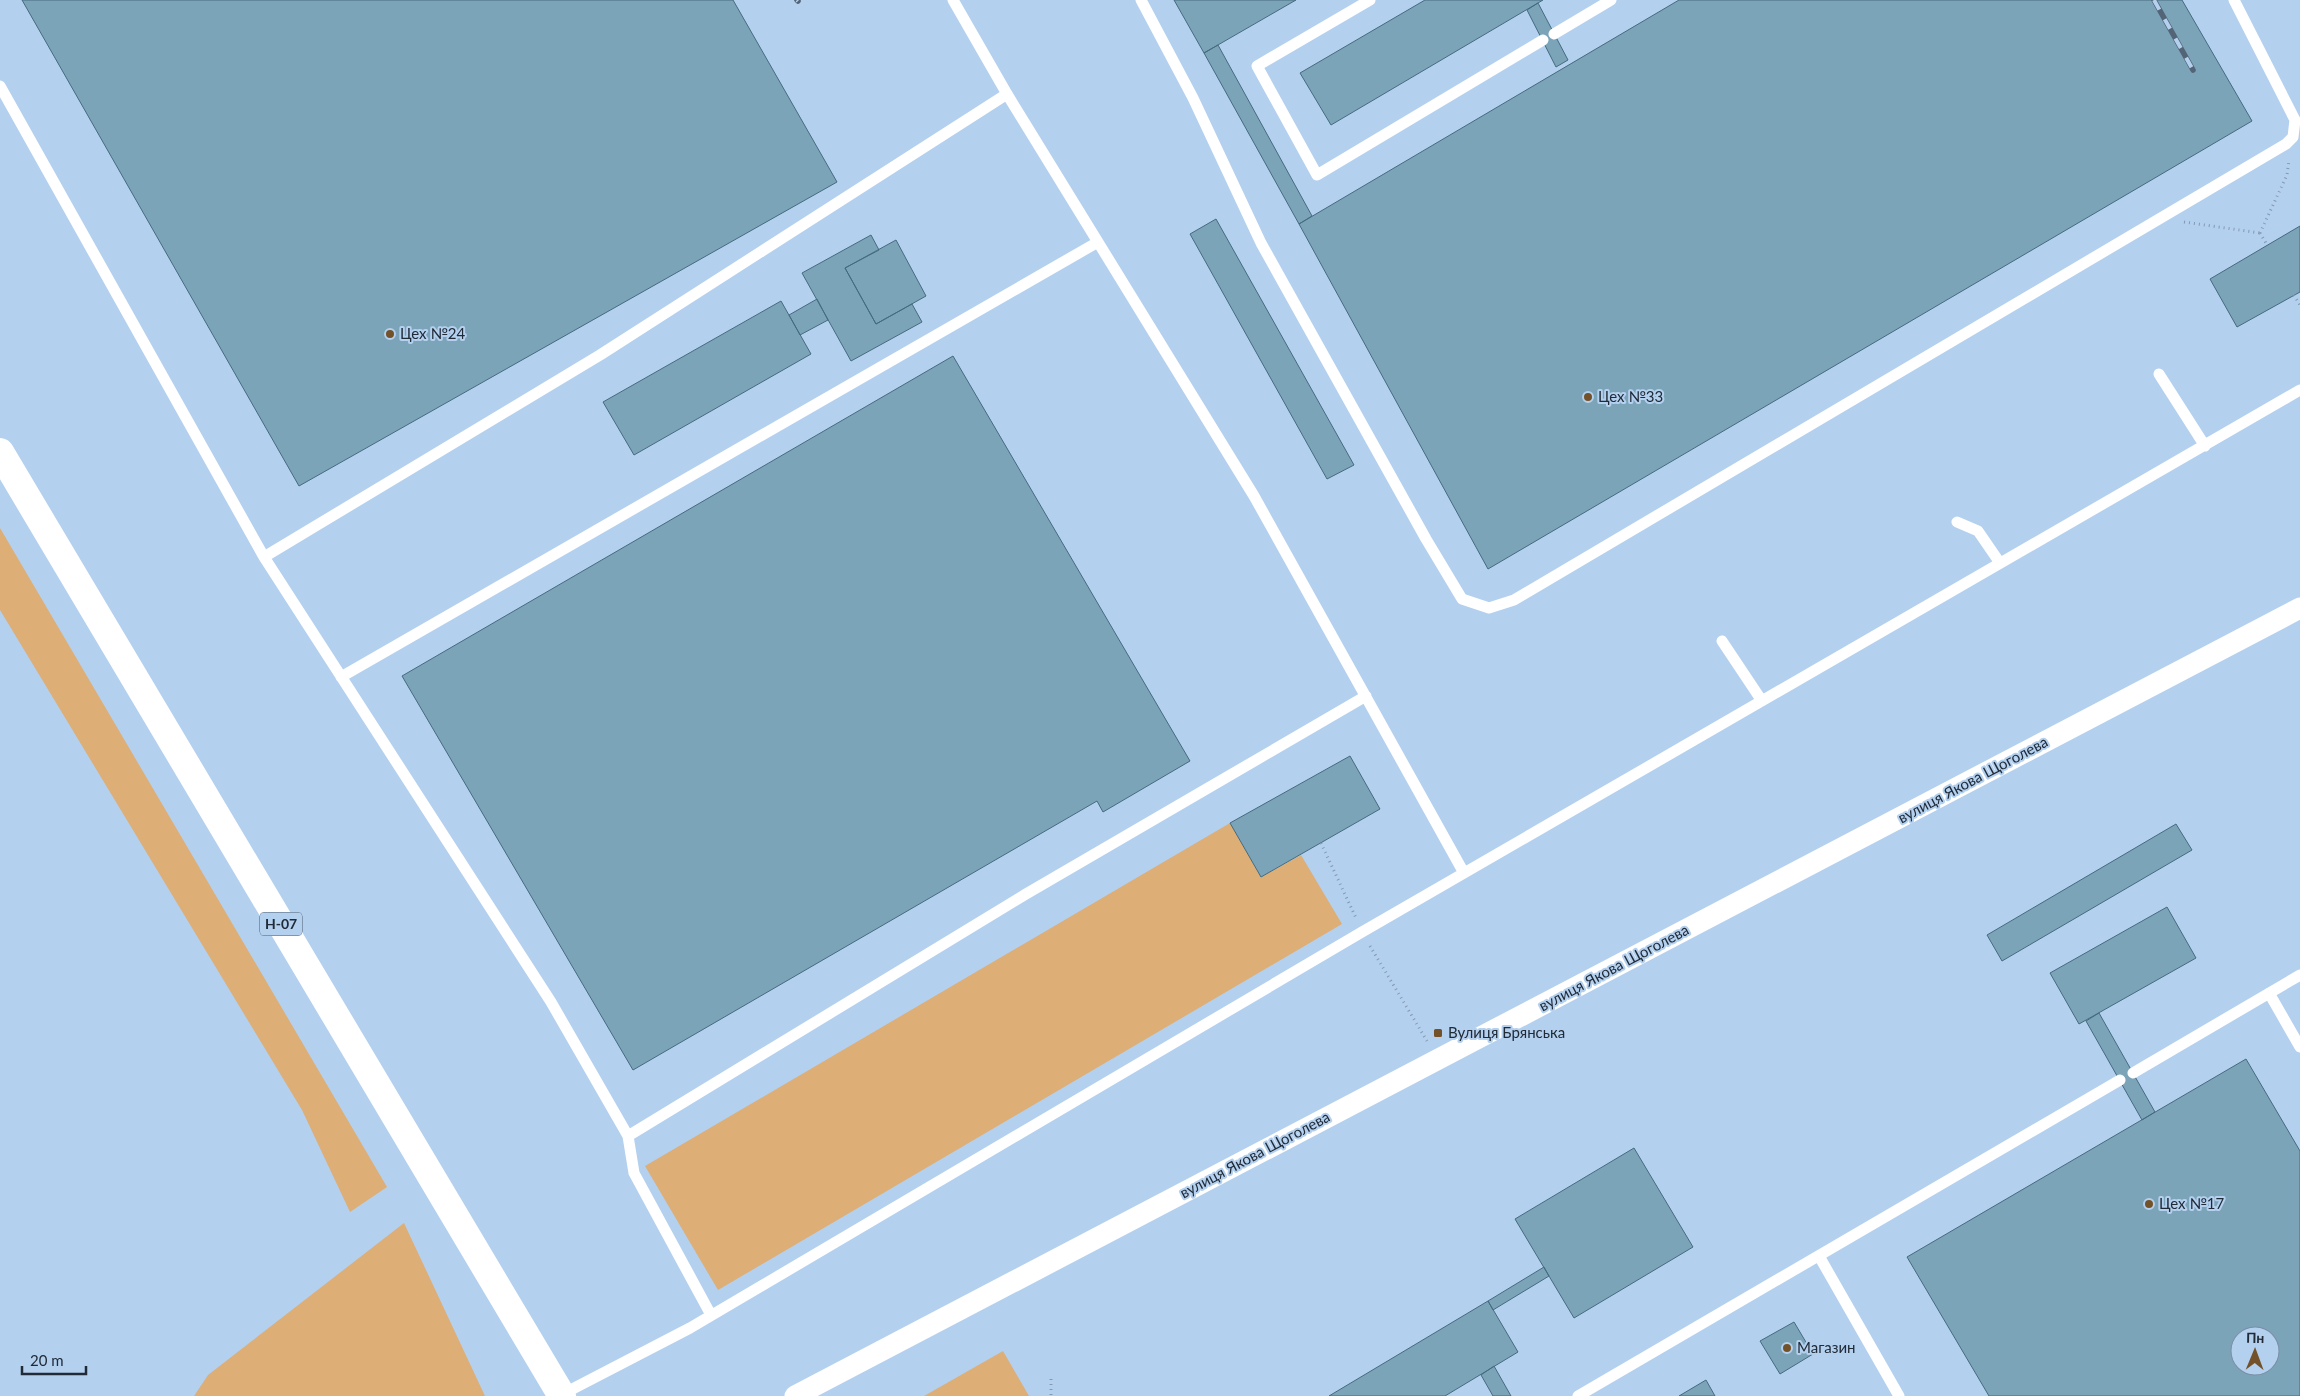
<svg xmlns="http://www.w3.org/2000/svg" width="2300" height="1396" font-family="Lato,sans-serif">
<style>
.green{fill:#ddae76}
.building{fill:#7ca4b9;stroke:#446b7f;fill-rule:evenodd}
.lines{fill:none;stroke-linecap:round;stroke-linejoin:round}
.path{stroke:#8399b2;stroke-width:3;stroke-dasharray:1 4;stroke-linecap:butt}
.service{stroke:#fff;stroke-width:11}
.minor{stroke:#fff;stroke-width:21}
.primary{stroke:#fff;stroke-width:28}
.rail-casing{stroke:#536477;stroke-width:5.5}
.rail{stroke:#b4d0ef;stroke-width:4;stroke-dasharray:11;stroke-linecap:butt}
.poi-dot{fill:#735229;stroke:#b4d0ef;stroke-width:2}
.labels{text-anchor:middle;stroke-width:4;stroke-linejoin:round;paint-order:stroke}
.shield{fill:#b4d0ef;stroke:#4c5c6e;stroke-width:1}
.shield-label{font-size:14px;font-weight:bold;fill:#202b37}
.poi-label{font-size:15px;fill:#202b37;stroke:#b4d0ef;text-anchor:start}
.street-label{font-size:15px;fill:#202b37;stroke:#b4d0ef}
</style>
<rect width="100%" height="100%" fill="#b4d0ef"/>
<path class="green" d="M0,528L387,1187L350,1212L302,1110L0,610Z
M1230,823L1261,877L1301,855L1342,924L718,1290L645,1166Z
M404,1223L485,1396H194L208,1375Z
M1003,1351L1029,1396H924Z"/>
<path class="building" d="M22,0H733L837,182L299,486Z
M1174,0H1296L1204,53Z
M1425,0H1543L1331,125L1300,73Z
M1679,0H2182L2252,121L1488,569L1299,224Z
M1538,3L1568,60L1556,67L1527,10Z
M1218,45L1312,216L1299,224L1204,53Z
M1216,219L1354,465L1327,479L1190,234Z
M2300,226V292L2237,327L2210,279Z
M871,235L879,250L845,268L876,324L912,304L922,322L851,361L802,273Z
M896,240L926,296L876,324L845,268Z
M817,299L828,320L800,335L789,315Z
M781,301L811,354L634,455L603,402Z
M953,356L1190,761L1103,812L1097,801L633,1070L402,676Z
M1350,756L1380,809L1261,877L1230,823Z
M2176,824L2192,850L2002,961L1987,935Z
M2167,907L2196,958L2079,1024L2050,973Z
M2099,1013L2155,1112L2142,1120L2086,1021Z
M2246,1059L2300,1151V1396H1989L1907,1257ZM2240,1336H2270V1366H2240Z
M1634,1148L1693,1247L1574,1318L1515,1219Z
M1544,1267L1549,1276L1493,1310L1488,1301Z
M1488,1301L1518,1352L1445,1396H1329Z
M1794,1322L1813,1354L1780,1374L1760,1341Z
M1494,1366L1511,1396H1493L1481,1375Z
M1706,1380L1715,1396H1679Z"/>
<g class="lines">
<path class="path" d="M2184,222L2260,233
M2260,233L2287,175L2289,160
M2260,233L2266,243
M2294,295L2300,305
M1321,843L1356,918
M1370,946L1427,1041
M1051,1379V1396"/>
<path class="service" d="M953,0L1007,94L1254,496L1464,873
M1141,0L1193,98L1261,243L1426,539L1462,599L1489,608L1514,600L2286,144L2293,137L2295,120L2234,0
M1370,0L1257,66L1317,175L1543,40
M1554,34L1611,0
M0,86L264,557L551,1002L628,1136L634,1173L711,1315
M2159,374L2205,446
M1957,522L1978,531L2000,563
M264,557L600,355L1007,94
M1722,641L1762,701
M341,677L1098,242
M2269,993L2300,1047
M2133,1073L2300,975
M628,1136L1026,894L1366,696
M1819,1256L1899,1396
M561,1395L690,1328L1362,932L2300,390
M1578,1396L2120,1080"/>
<path class="minor" d="M795,1396L2300,608"/>
<path class="primary" d="M0,452L562,1396"/>
<g class="rail-casing">
<path id="rail" d="M797,0L798,1
M2154,0L2193,70"/>
</g>
<use href="#rail" class="rail"/>
</g>
<g class="poi-dot">
<circle cx="390" cy="334" r="5"/>
<circle cx="1588" cy="397" r="5"/>
<rect x="1433" y="1028" width="10" height="10" rx="2.5"/>
<circle cx="2149" cy="1204" r="5"/>
<circle cx="1787" cy="1348" r="5"/>
</g>
<g class="labels">
<rect class="shield" x="260" y="912.5" width="42" height="23" rx="4"/>
<g class="shield-label">
<text x="281" y="929">Н-07</text>
</g>
<g class="poi-label">
<text x="400" y="339">Цех №24</text>
<text x="1598" y="402">Цех №33</text>
<text x="1448" y="1038">Вулиця Брянська</text>
<text x="2159" y="1209">Цех №17</text>
<text x="1797" y="1353">Магазин</text>
</g>
<g class="street-label">
<text transform="translate(1973 780) rotate(-28)" y="5">вулиця Якова Щоголева</text>
<text transform="translate(1614 968) rotate(-28)" y="5">вулиця Якова Щоголева</text>
<text transform="translate(1255 1155) rotate(-28)" y="5">вулиця Якова Щоголева</text>
</g>
</g>
<g transform="translate(2255 1351) rotate(1)"><circle r="24" fill="#b4d0ef" stroke="#798ea5"/>
<path d="M0-4L9 19L0 12L-9 19Z" fill="#735229"/>
<text y="-8" font-size="14" font-weight="bold" text-anchor="middle" fill="#202b37">Пн</text>
</g>
<path d="M22 1366v8h64v-8" fill="none" stroke="#202b37" stroke-width="2.5"/>
<text x="30" y="1366" font-size="15" fill="#202b37" stroke="#b4d0ef" stroke-width="4" paint-order="stroke">20 m</text>
</svg>
